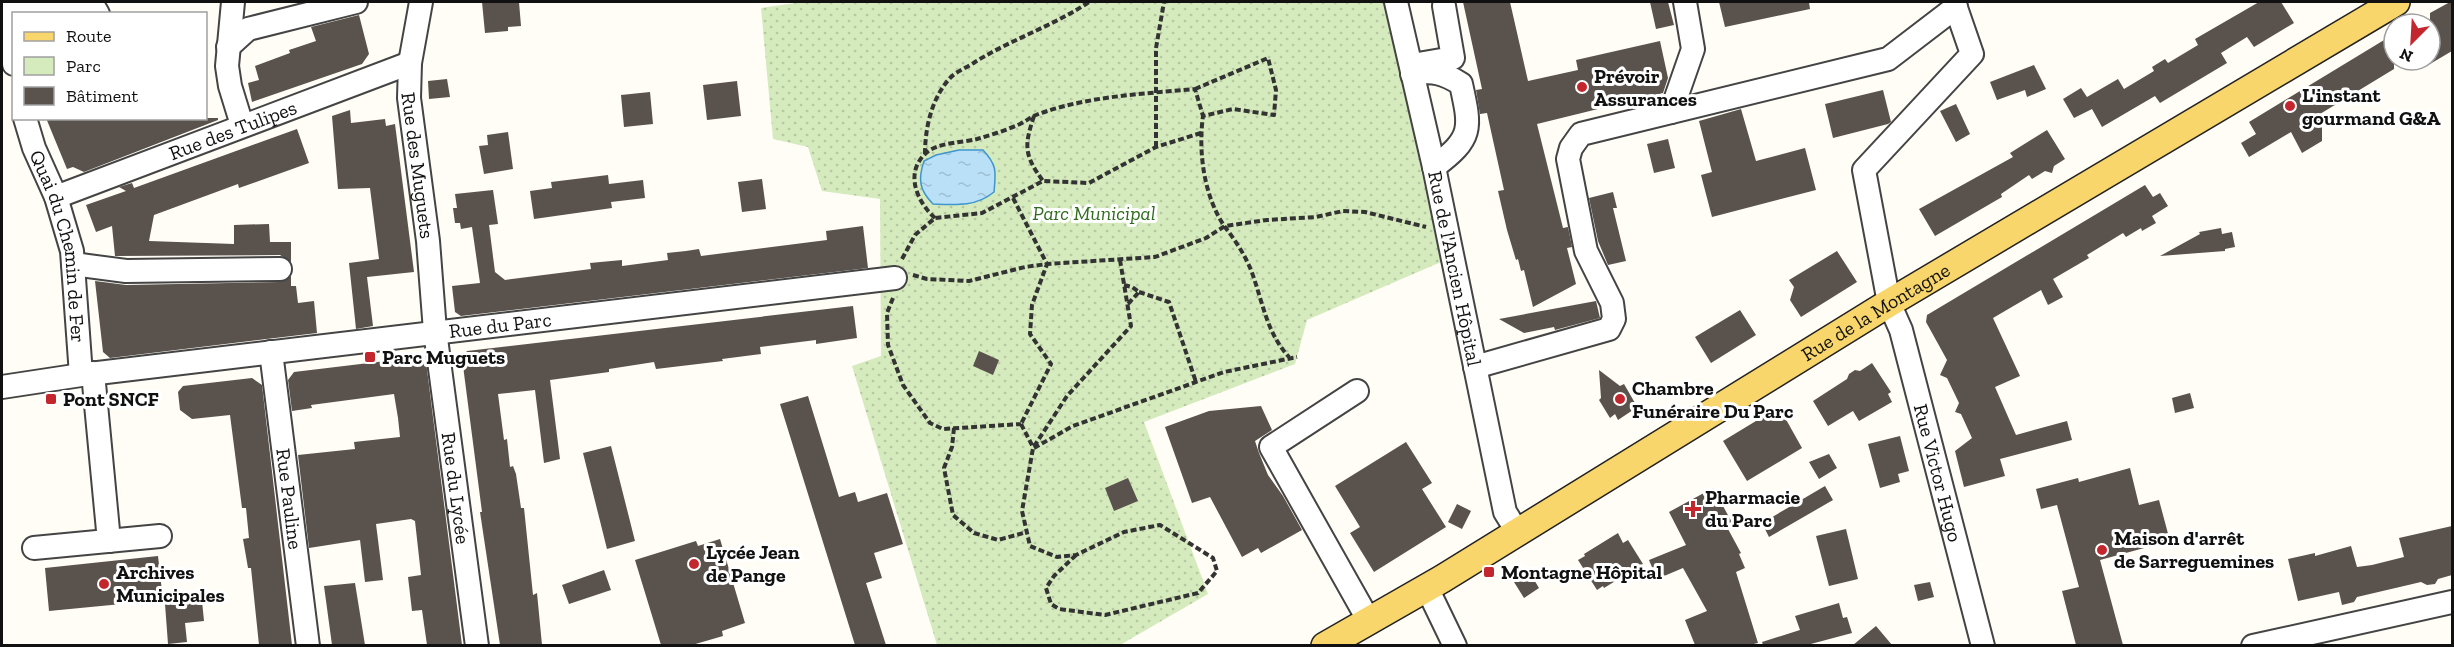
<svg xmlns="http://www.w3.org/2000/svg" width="2454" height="647" font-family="'Zilla Slab',serif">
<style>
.green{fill:url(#green-dots)}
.water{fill:url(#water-ripples);stroke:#3f96cf;stroke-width:1.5}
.building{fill:#5a524d}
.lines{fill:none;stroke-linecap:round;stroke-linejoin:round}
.minor-casing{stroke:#444;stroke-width:26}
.major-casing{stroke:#222;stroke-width:30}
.path{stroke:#333;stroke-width:4;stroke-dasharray:6 3;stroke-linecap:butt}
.minor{stroke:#fff;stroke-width:22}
.major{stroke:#f9d66b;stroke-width:27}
.poi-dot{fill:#c4262e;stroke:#fff;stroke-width:2}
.labels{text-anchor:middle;stroke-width:6;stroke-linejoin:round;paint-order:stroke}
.poi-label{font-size:20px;font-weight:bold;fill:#111;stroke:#fff;text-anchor:start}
.street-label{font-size:20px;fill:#111;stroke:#fff}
.park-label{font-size:20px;font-style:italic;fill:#2f6b1f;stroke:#fff}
</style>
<defs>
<pattern id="green-dots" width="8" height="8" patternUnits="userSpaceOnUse" patternTransform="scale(1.5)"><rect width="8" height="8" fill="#d5ebbd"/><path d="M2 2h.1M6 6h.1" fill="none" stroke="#b6c8a1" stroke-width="1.8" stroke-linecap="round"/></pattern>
<pattern id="water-ripples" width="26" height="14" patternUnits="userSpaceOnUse" patternTransform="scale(1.5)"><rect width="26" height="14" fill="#b9e0f7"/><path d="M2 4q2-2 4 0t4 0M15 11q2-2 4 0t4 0" fill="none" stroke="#9ebfd3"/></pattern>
</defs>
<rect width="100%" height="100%" fill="#fffdf5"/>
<path class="green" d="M803,2H1385L1441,262L1307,320L1295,364L1144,422L1208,594L1120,645H937L852,366L881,356L880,199L822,191L808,147L773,139L761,8Z"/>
<path class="water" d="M959,150H983C997,165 996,171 994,192C976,207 955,205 933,204C919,190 918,179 924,161L936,155Z"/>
<path class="building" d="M482,2H519L521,26L508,27V31L485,33Z
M1463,2H1510L1528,81L1578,70L1576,60L1660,41L1668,78L1663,93L1537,124L1563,228L1568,227L1572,247L1567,248L1576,284L1533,307L1524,270L1521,271L1518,259L1516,260L1507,230L1498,191L1504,190L1487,113L1480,114L1476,90L1482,89Z
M1650,2H1668L1674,25L1656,29Z
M1719,2H1809L1810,9L1725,27Z
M2259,2H2281L2294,23L2254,47L2247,37L2221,53L2227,63L2160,103L2155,96L2102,127L2092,109L2074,118L2063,99L2081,88L2087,97L2118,79L2124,89L2154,71L2152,67L2165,59L2168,63L2198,45L2195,39Z
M2450,2H2452V51L2430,64V13Z
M359,15L369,54L362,64L252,102L248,83L259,80L255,66L290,53L289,50L316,41L311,27Z
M2394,34V69L2320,114L2324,121L2322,123V141L2302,153L2291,132L2249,157L2241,143L2256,134L2249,122Z
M2034,65L2046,89L2027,97L2025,90L1997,100L1990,82Z
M447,79L450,97L429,99L428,81Z
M737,81L741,116L707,120L703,85Z
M1883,90L1891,122L1888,124L1833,138L1825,104Z
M650,92L653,124L624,127L621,95Z
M1956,104L1970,134L1956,142L1940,111Z
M1741,109L1756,161L1805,148L1816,190L1712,217L1701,175L1712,172L1699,121Z
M350,110L351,123L385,119L386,126L395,124L414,272L367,277L373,326L356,329L349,263L379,259L370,188L338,189L332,116Z
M46,118H218V120L84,172L73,167L67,169Z
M297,129L309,163L239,188L238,184L154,215L149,241L234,244V225L269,224L270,242H291V262L280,255L115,256L112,226L96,232L86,205L126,191L119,187L132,183L134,188Z
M2047,130L2065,159L2054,166L2052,173L2045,171L2032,179L2029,175L2001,194L2002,197L1935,236L1919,209L2013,157L2010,153Z
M508,132L513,169L484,174L479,146L488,145L487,135Z
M1668,139L1675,168L1654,173L1647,144Z
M608,175L609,184L643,180L645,198L611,202L612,208L534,219L530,191L552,188L551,182Z
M762,179L766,209L742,212L738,182Z
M2145,185L2153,197L2160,193L2168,206L2152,216L2156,223L2142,231L2141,228L2126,237L2123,233L2087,255L2089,258L2053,279L2063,297L2048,305L2041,290L1993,318L2020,376L1995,387L2016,435L2067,421L2072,440L2000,459L2005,476L1964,487L1955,451L1972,438L1961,414L1955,412L1959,403L1947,378L1940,375L1947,360L1926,322L1927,315Z
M493,190L498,224L489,225L495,272L505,280L591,269L590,263L622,260V266L668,260L667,253L686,251L699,249L701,256L827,240L826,231L863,226L868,268L461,316L455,312L452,286L480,283L472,227L461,229L460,223H455L453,208H457L455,194Z
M1613,192L1617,208H1613L1626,261L1608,265L1598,241L1589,198Z
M2221,228L2222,234L2232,232L2235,247L2225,249V251L2160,256L2200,234L2199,232Z
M1837,251L1857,282L1801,317L1790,300L1794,287L1789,280Z
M291,276V286H296L298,303L314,301L317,333L110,358L103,352L95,281L126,285L280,282Z
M1596,301L1600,318L1555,330L1554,327L1524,333L1499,319Z
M853,306L857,338L816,344V340L760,347L761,354L722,359L723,361L656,369L654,362L609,369V372L550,380L560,459L544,463L535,390L498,394L504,440L507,439L510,467L513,466L516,474L521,508H524L533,595L537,593L542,645H500L480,512H482L462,358L467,351Z
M1740,310L1756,335L1711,363L1695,337Z
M979,351L999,360L993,375L973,366Z
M419,357L426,362L462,645H427L422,610L412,611L408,577L421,575L415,521L411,519L376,524L383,580L365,582L360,540L309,548L298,455L355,449L354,442L400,437L398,418L394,394L311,405L312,408L292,411L288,380L294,372Z
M1872,363L1891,392L1888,394L1892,402L1859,421L1853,411L1828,426L1813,401L1847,379L1849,374L1855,370L1860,371Z
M1599,370L1620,386L1624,384L1635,403L1630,405L1633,410L1618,420L1615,414L1610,418L1599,400L1601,398Z
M252,378L262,385L292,645H259L251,568H248L243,539L249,538L246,508H242L230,415L192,419L180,410L178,392L183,386Z
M2190,393L2194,408L2175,413L2172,398Z
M808,396L839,497L855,492L858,502L887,493L903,544L874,553L882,578L866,583L886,645H855L780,404Z
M1261,406L1272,430L1255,441L1259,453L1268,475L1283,496L1302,530L1261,553L1258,548L1242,557L1210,497L1192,503L1165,427L1209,411Z
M1779,407L1802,448L1747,481L1723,441Z
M1900,436L1909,471L1898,474L1900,482L1880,488L1868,444Z
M1406,442L1432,483L1422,489L1446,527L1374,572L1350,533L1360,527L1335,486Z
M611,446L635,541L607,549L583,453Z
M1829,454L1837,468L1819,479L1809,462Z
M2130,468L2139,505L2159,500L2170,541L2100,560L2123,645H2076L2062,591L2079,587L2057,505L2041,509L2036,489L2078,478L2079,482Z
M1128,478L1138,501L1114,511L1105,488Z
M1825,486L1833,500L1769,537L1762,523Z
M1713,488L1734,526L1728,529L1741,553L1739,554L1745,568L1736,572L1758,643L1749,645H1695L1685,620L1707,611L1683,568L1657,579L1649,560L1686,545L1669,512Z
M1457,504L1471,511L1462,529L1448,522Z
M2452,526V575L2438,579L2435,584L2427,585L2421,582L2357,597L2354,602L2342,605L2339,592L2298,601L2288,559L2315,553V556L2351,546L2357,567L2372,565L2404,557L2399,538Z
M1846,529L1858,579L1829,586L1816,536Z
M1618,533L1623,543L1628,540L1643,564L1604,588L1603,586L1597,590L1578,560L1585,556L1584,554Z
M720,539L745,623L722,631L723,636L692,645H661L635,560L696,541L698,546Z
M158,556L163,600L49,611L45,568Z
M604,570L611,590L569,604L562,585Z
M1530,573L1539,588L1524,598L1514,582Z
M1930,582L1934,597L1918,601L1914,585Z
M355,583L365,645H332L324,586Z
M202,601L204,621L185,623L187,642L168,644L165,604Z
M1839,603L1843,618L1847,617L1852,633L1807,645H1763L1762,642L1800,630L1795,616Z
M1876,626L1892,645H1853Z"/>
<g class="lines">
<g class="minor-casing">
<g id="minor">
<path d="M9,2L14,64"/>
<path d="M233,2L227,66L230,86L242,125"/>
<path id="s1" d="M421,2L410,63L409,98L428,241L435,331L477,646"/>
<path id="s2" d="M1396,2L1434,167L1505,512L1518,533"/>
<path id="s3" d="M1954,2L1972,54L1864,170L1889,303L1901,330L1983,646"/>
<path d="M9,9L87,3L94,7L98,14"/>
<path d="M228,47L248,29L356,2"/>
<path d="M1418,64L1453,58L1444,6"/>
<path d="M1412,74C1433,70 1444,73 1461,84C1471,129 1473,138 1434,167"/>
<path d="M1671,112L1693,49L1685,2"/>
<path id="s4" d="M25,118L34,148L56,197L72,251L81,375"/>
<path id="s5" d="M56,197L410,63"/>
<path d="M73,264L126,271L280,269"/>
<path id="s6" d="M271,352L308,646"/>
<path d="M1475,367L1609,329L1614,319L1612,303L1586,251L1568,159L1571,148L1581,134L1888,59L1956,7"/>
<path d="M93,373L109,541"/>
<path id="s7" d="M2,387L81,375L895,278"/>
<path d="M1357,391L1271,447L1369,621"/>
<path d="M34,548L160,536"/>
<path d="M1427,588L1455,646"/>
<path d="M2253,646L2452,602"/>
</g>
</g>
<g class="major-casing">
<g id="major">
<path id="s8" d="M1325,646L1442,579L1889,303L2396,2"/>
</g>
</g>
<path class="path" d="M1195,89L1268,58L1276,90L1274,115L1233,109L1203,116C1198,152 1204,197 1225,227C1235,240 1245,255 1251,270C1263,302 1266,332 1289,357
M1034,116C1024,146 1024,155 1043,181
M1156,147V48L1164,2
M925,154C925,127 932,97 951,77C957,71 968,67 975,62C1012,39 1053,26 1089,2
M1013,198L1047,264L1032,305L1030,334L1051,364L1021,424
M935,218C918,203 904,174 925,154C937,142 961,143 977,139C991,135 1007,130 1020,124C1026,121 1031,117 1036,115C1086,96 1143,94 1195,89L1203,116
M902,259L915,235L935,218L982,213L1043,181L1089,183L1156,147L1201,133
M913,275L927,279L969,281L1025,267L1047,264L1155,257L1206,238L1225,226L1267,220L1316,217L1343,211L1365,212L1426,227
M1124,285L1132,287L1139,292L1127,305
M1139,292L1169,302L1196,382
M893,298L887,313L888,345L903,385L930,423L943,429L1021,424
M1021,424L1033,447
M954,428L952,447L944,468L953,515L974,533L998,540L1027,532
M1034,448L1073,426L1224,372L1297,357
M1076,555L1054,576L1046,588L1051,604L1059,609L1105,615L1198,593L1217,571L1213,558L1160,525L1124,532L1076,555L1057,557L1030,546L1022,511L1033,448L1067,396L1131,326L1120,260"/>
<use href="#minor" class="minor"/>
<use href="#major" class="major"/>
</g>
<g class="poi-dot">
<circle cx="1582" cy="87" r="6"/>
<circle cx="2290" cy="106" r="6"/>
<rect x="364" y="351" width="12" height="12" rx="3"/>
<rect x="45" y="393" width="12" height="12" rx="3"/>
<circle cx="1620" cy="399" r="6"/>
<path d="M1690 500h6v6h6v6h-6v6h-6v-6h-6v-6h6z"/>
<circle cx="2102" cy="550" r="6"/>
<circle cx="694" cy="564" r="6"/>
<rect x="1483" y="566" width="12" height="12" rx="3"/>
<circle cx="104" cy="584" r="6"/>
</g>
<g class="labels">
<g class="poi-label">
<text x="1594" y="83">Prévoir<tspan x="1594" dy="23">Assurances</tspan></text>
<text x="2302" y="102">L'instant<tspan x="2302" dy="23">gourmand G&amp;A</tspan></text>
<text x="382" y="364">Parc Muguets</text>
<text x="1632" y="395">Chambre<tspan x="1632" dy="23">Funéraire Du Parc</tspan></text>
<text x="63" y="406">Pont SNCF</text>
<text x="1705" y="504">Pharmacie<tspan x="1705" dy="23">du Parc</tspan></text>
<text x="2114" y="545">Maison d'arrêt<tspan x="2114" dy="23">de Sarreguemines</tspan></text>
<text x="706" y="559">Lycée Jean<tspan x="706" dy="23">de Pange</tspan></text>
<text x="116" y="579">Archives<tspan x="116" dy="23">Municipales</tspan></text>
<text x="1501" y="579">Montagne Hôpital</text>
</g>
<g class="street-label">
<text dy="7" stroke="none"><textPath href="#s5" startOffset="189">Rue des Tulipes</textPath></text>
<text dy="7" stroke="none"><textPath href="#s1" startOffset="165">Rue des Muguets</textPath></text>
<text dy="7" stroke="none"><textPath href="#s4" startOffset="134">Quai du Chemin de Fer</textPath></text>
<text dy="7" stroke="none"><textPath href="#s2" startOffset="273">Rue de l'Ancien Hôpital</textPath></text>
<text dy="7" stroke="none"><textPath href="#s8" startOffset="644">Rue de la Montagne</textPath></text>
<text dy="7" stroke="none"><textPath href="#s7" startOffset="502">Rue du Parc</textPath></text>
<text dy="7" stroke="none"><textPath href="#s3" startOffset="526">Rue Victor Hugo</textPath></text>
<text dy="7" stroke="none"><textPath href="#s1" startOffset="490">Rue du Lycée</textPath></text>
<text dy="7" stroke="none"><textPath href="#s6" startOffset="148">Rue Pauline</textPath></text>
</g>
<g class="park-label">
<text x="1094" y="220">Parc Municipal</text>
</g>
</g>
<rect width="2454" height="647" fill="none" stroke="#111111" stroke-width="6"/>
<rect x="12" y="12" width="195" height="108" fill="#ffffff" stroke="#a0a0a0" stroke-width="1.5"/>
<rect x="24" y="32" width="30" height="9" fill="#f9d66b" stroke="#a0a0a0" stroke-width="1.5"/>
<text x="66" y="42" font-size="18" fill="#111111">Route</text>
<rect x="24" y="57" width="30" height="18" fill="#d5ebbd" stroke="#a0a0a0" stroke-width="1.5"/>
<text x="66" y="72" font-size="18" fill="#111111">Parc</text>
<rect x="24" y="87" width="30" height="18" fill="#5a524d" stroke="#a0a0a0" stroke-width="1.5"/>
<text x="66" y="102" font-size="18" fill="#111111">Bâtiment</text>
<g transform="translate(2412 42) rotate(204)"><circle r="28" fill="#ffffff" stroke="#a0a0a0" stroke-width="1.5"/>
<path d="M0-4.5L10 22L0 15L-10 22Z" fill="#c4262e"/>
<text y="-9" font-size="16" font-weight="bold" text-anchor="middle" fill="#111111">N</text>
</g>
</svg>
